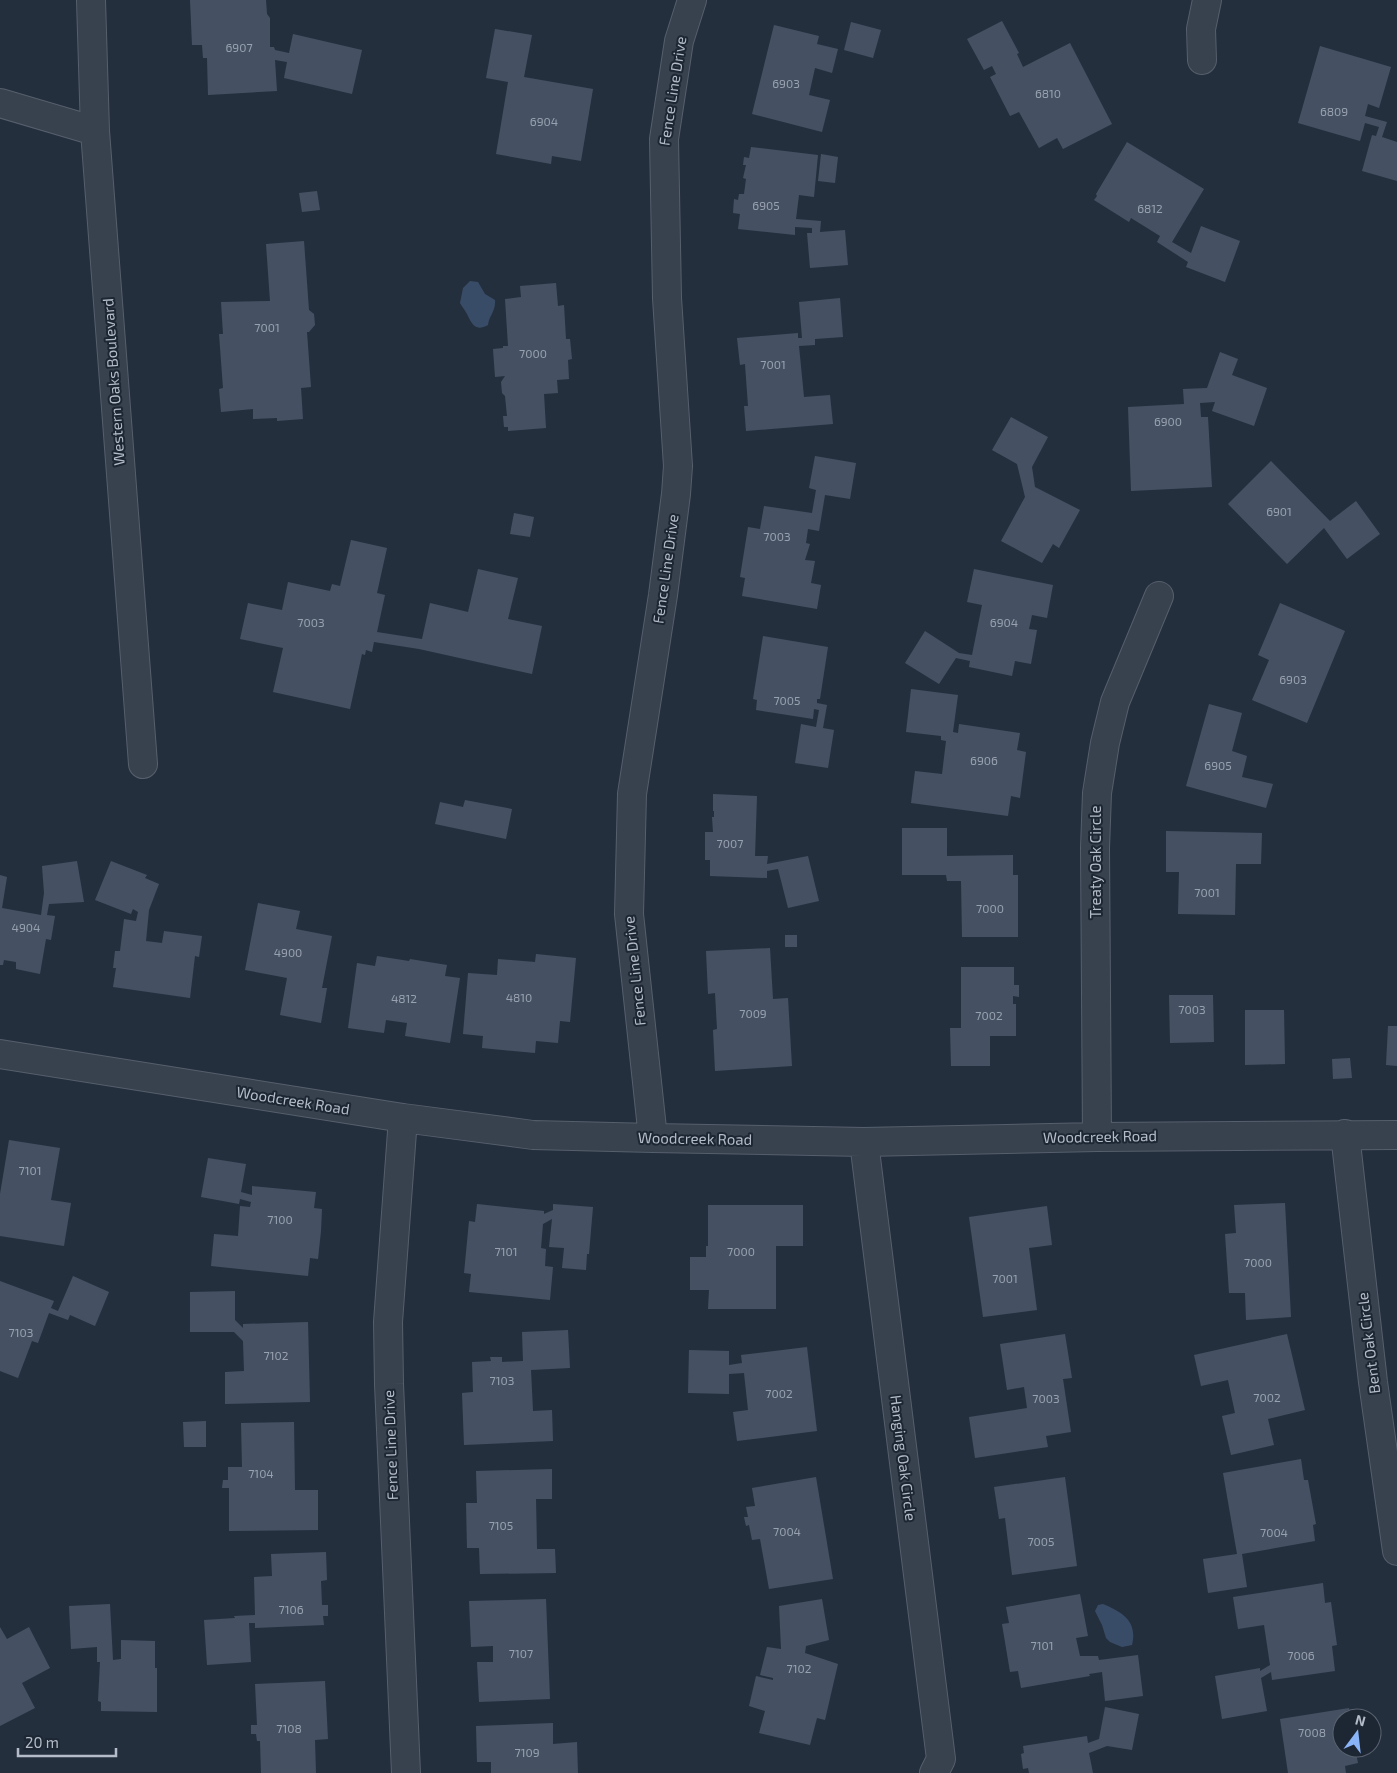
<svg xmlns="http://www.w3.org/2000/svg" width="1397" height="1773" font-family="'Exo 2',sans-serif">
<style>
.water{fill:#394c67}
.building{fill:#455162}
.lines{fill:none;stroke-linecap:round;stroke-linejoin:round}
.minor-casing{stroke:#565f6c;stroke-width:30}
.minor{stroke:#38414e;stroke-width:28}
.labels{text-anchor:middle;stroke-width:4;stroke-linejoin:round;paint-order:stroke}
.number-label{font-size:12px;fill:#98a1af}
.street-label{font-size:15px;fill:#b4bcc9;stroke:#1d2633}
</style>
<rect width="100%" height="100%" fill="#242f3e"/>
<path class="water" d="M470,281L478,282L485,294L495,300C496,311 489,316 488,325C475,332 472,324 467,314C465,310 462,307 460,303L463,288Z
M1103,1604C1122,1612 1138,1621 1132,1645L1122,1647L1110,1642L1106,1638L1102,1625L1095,1611L1098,1605Z"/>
<path class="building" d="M190,0H266L267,14L270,18V47H274L275,50L289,53L293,34L362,50L352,94L284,78L287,62L275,60L277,91L208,95L207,58H203L202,45H192Z
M1002,21L1019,53L1017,54L1023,67L1070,43L1112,124L1063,149L1057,138L1039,148L1019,112L1010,116L990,77L996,74L992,66L984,70L967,39Z
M851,22L881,30L873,58L844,50Z
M774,25L819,36L817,44L838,49L832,73L815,68L809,95L830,100L822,132L752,114Z
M495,29L532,35L524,77L593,89L581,161L552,156L551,164L496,154L508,82L486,78Z
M1320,46L1391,67L1379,108L1368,104L1365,116L1387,122L1382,137L1397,142V181L1362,171L1372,135L1376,136L1379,127L1365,123L1360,141L1298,123Z
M1127,142L1204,189L1172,242L1191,253L1201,226L1240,241L1225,282L1186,267L1188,262L1157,242L1160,236L1131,218L1129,222L1094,200L1097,196L1096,194Z
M751,147L818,155L814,197L799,195L796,219L821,221L820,232L845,230L848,265L810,268L807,233H812V228L795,227V235L738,229L740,214L733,213L734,199L738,200L739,194H744L746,179L743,178L746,165H743L744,157L749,158Z
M821,154L838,157L835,183L818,181Z
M317,191L320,210L302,212L299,193Z
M304,241L309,310L314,314L315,325L309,332H307L311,387L301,388L303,419L277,421V418L253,419V409L221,412L219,389L223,388L219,334H223L221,302L270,301L266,244Z
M556,283L558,306L564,305L566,339H570L572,359L568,360L569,379L557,380L558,393L544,394L546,428L508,431V427H504L503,416H507L505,396L502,393L501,382L505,376L495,377L493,349L503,348V346H508L505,299L521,297L520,286Z
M840,298L843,337L815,339V345L799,346L804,397L830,395L833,424L746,431L744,406H748L745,364L740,365L737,338L798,333V338H802L799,302Z
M1220,352L1238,359L1232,375L1267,388L1254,426L1212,411L1215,402L1200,403L1201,417H1208L1212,487L1131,491L1128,407L1184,404L1183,389L1207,388Z
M1011,417L1048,437L1032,467L1035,487L1080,510L1059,548L1053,544L1042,563L1001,541L1025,497L1017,464L992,450Z
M815,456L856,463L850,499L825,495L819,531L808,529L806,543L810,544L805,560L815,561L811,583L821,585L817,609L742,596L745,578L740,577L748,527L760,529L764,506L812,513L816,490L809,488Z
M1271,461L1330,521L1356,501L1380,534L1347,559L1324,528L1287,564L1228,504Z
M514,513L534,517L530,537L510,534Z
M351,540L387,548L377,593L385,595L377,632L422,639L430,603L468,612L478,569L518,578L508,619L542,626L532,674L419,649L374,642L372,652L366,650L365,655L362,654L350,709L273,692L283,648L240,639L248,603L282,610L288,582L330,591L332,584L340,586Z
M974,569L1053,585L1047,618L1032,615L1029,629L1037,630L1031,664L1015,661L1012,676L969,667L970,661L956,658L939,684L905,663L925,631L959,653L972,655L982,605L967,602Z
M1280,603L1345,631L1307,723L1252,700L1269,660L1258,655Z
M763,636L828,647L820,699H817V703L827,705L823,728L834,730L828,768L795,763L801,724L816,727L819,710L814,709L813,719L756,710L757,700L753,699Z
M911,689L958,695L953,732L958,733L959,724L1020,733L1017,750L1026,752L1020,798L1011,796L1008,816L911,803L915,771L942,774L946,741L941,740V736L906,732Z
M1209,704L1242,713L1232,751L1247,756L1242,777L1273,784L1266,808L1186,786Z
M713,794L757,796L755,856H768L767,864L808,856L819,901L788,908L778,869L767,871V878L710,876V860H705V832H713L712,817H714V811H713Z
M465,800L512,809L506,839L435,824L440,802L463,807Z
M902,828H947V856L1013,855V875H1018V937H962L961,881H947L946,875H902Z
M1166,831L1262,833L1261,864H1236L1235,915L1178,914L1179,872H1166Z
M77,861L84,902L49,904L47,915L55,916L51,940L46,939L40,974L16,969V962L4,960L3,965H0V875L7,877L2,908L41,915L44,893L42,866Z
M111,861L147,875L145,878L159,884L149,910L146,941L162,943L164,931L202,936L199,957L195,956L190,998L113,987L116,968H113L115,951H120L124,919L136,921L138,912L133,909L131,914L95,900Z
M258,903L300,911L296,929L332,936L322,988H327L321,1023L280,1015L287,978L245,970Z
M785,935H797V947H785Z
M770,948L773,999L788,998L792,1066L715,1071L713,1030L717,1029L715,993L708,994L706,951Z
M536,954L576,958L570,1022L560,1021L558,1043L536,1041L535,1053L482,1048L483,1036L463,1034L468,973L497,975L498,959L535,962Z
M377,956L409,961L410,959L447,965L445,976L460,978L450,1043L405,1036L407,1023L386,1020L384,1033L348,1028L357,963L375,966Z
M961,967H1014V985H1019V997L1013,996V1004H1016V1036H990V1066H951L950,1028H961Z
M1169,995H1213L1214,1042L1170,1043Z
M1245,1010H1284L1285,1064L1245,1065Z
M1388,1026H1397V1066L1386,1065Z
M1350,1058L1352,1078L1333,1079L1332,1059Z
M9,1140L60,1148L51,1200L71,1203L64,1246L0,1236V1194Z
M208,1158L246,1164L241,1192L252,1195V1186L316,1192L314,1208L322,1209L321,1231L318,1259L310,1258L308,1276L211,1266L214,1234L238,1236L240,1206L250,1207L251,1202L240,1199L239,1204L201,1197Z
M1285,1203L1291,1317L1246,1320L1245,1293H1229L1225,1234L1236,1233L1234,1205Z
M477,1204L544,1211V1214L553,1210V1204L593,1207L589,1254H587L586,1270L562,1268L564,1248L549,1247L552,1219L543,1224L541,1248L546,1249L545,1266L553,1267L550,1300L469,1292L471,1274L464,1273L469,1221L475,1222Z
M708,1205H803V1246H776V1309H708L709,1290H690V1257H706V1246H708Z
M1047,1206L1052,1245L1029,1248L1037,1310L983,1317L969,1217Z
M73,1276L109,1292L95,1326L70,1315L68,1320L49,1313L38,1343L32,1341L18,1378L0,1371V1281L54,1301L51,1308L58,1311Z
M235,1291V1320L243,1328V1324L308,1322L310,1402L225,1404V1372L244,1371L243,1341L234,1332H190V1292Z
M568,1330L570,1368L531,1370L533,1411L552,1410L553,1441L464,1445L462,1393L473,1392L472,1362L491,1361L490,1357H502V1362L523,1361L522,1332Z
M1065,1334L1072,1378L1063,1379L1071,1432L1046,1436L1048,1447L975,1458L969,1417L1027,1408L1024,1387L1007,1390L1000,1344Z
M1287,1334L1305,1410L1268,1419L1274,1445L1231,1455L1222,1416L1235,1413L1228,1380L1201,1386L1194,1355Z
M807,1347L817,1431L737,1441L733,1412L748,1410L744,1373L729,1374V1394L688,1393L689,1350L729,1351V1365L742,1363L741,1355Z
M206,1421V1447H184L183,1422Z
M294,1422L295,1490H318V1530L229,1531V1488H222L223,1480H228V1467H242L241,1423Z
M1301,1459L1304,1480H1308L1316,1524L1313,1525L1315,1541L1242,1554L1247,1587L1208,1593L1203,1559L1237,1554L1223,1473Z
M552,1469V1499H536L537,1549H555L556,1573L480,1574L479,1548H467L466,1503H477L476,1471Z
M816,1477L833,1579L769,1589L760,1539L752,1540L749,1525L746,1526L744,1517H748L746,1507L755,1506L752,1488Z
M1065,1477L1077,1566L1012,1575L1005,1518L999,1519L994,1487Z
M326,1552L327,1580L321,1581L322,1605H328V1616H323L324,1625L255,1628V1623H249L251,1662L207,1665L204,1620L235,1618L234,1616L255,1615L254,1577L272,1576L271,1554Z
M1323,1583L1325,1603L1331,1602L1337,1645L1332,1646L1335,1671L1272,1680L1271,1672L1261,1678L1267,1711L1222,1719L1215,1676L1260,1668V1671L1270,1665L1264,1625L1238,1629L1233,1597Z
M1080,1594L1088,1636L1076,1638L1080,1656H1098L1099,1660L1138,1655L1143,1696L1105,1701L1102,1672L1089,1674L1090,1676L1021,1688L1018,1671L1010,1672L1002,1624L1009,1623L1006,1607Z
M546,1599L550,1699L479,1702L477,1662H493V1646L471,1647L469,1601Z
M822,1599L829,1640L806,1646L805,1653L838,1664L825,1720L817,1718L810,1745L759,1733L765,1711L749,1706L756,1676L773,1680V1678L760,1675L767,1647L781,1649L779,1606Z
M110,1604L113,1660L121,1659V1640L155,1641V1668H157V1712L101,1711V1702L98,1701L100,1662H97V1647L71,1649L69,1606Z
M0,1627L7,1639L29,1627L50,1668L22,1683L35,1708L0,1726Z
M325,1681L328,1739L315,1740L316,1773H261L260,1741H257L256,1734H251V1725H257L255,1684Z
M1105,1707L1139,1714L1132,1750L1107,1746L1089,1753L1093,1773H1029L1028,1768L1023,1769L1021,1754L1024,1753L1023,1746L1087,1736L1088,1743L1099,1739Z
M1349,1708L1351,1718H1342V1748H1355L1358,1763L1345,1766L1346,1773H1288L1280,1719Z
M553,1723V1744L577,1742L578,1773H491V1762H477L476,1726Z"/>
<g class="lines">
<g class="minor-casing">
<path id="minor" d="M91,0L95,131L143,764
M1202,60L1201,29L1207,0
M0,103L95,131
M0,1054L403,1118L533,1135L653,1138L864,1142L1097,1137L1397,1135
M403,1118L388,1322L389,1384L406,1773
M1345,1134L1373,1382L1397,1551
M1097,1137L1095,848L1097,793L1105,743L1115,702L1159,596
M653,1138L629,914L632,794L663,595L676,494L678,466L667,298L664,139L679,41L692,0
M864,1142L941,1759L934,1773"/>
</g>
<use href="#minor" class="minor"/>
</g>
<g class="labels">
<g class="number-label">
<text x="239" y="52">6907</text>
<text x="786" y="88">6903</text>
<text x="1048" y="98">6810</text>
<text x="1334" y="116">6809</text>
<text x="544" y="126">6904</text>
<text x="766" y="210">6905</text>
<text x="1150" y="213">6812</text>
<text x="267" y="332">7001</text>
<text x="533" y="358">7000</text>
<text x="773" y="369">7001</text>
<text x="1168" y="426">6900</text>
<text x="1279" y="516">6901</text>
<text x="777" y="541">7003</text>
<text x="311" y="627">7003</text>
<text x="1004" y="627">6904</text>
<text x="1293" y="684">6903</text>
<text x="787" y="705">7005</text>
<text x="984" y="765">6906</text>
<text x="1218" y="770">6905</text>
<text x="730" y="848">7007</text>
<text x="1207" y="897">7001</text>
<text x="990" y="913">7000</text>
<text x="26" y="932">4904</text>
<text x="288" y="957">4900</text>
<text x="519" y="1002">4810</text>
<text x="404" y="1003">4812</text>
<text x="1192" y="1014">7003</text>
<text x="753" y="1018">7009</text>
<text x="989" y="1020">7002</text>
<text x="30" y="1175">7101</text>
<text x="280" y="1224">7100</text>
<text x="506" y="1256">7101</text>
<text x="741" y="1256">7000</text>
<text x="1258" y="1267">7000</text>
<text x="1005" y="1283">7001</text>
<text x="21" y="1337">7103</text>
<text x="276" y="1360">7102</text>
<text x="502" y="1385">7103</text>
<text x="779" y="1398">7002</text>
<text x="1267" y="1402">7002</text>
<text x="1046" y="1403">7003</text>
<text x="261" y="1478">7104</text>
<text x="501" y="1530">7105</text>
<text x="787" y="1536">7004</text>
<text x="1274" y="1537">7004</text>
<text x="1041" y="1546">7005</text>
<text x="291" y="1614">7106</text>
<text x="1042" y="1650">7101</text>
<text x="521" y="1658">7107</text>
<text x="1301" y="1660">7006</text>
<text x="799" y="1673">7102</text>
<text x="289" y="1733">7108</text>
<text x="1312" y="1737">7008</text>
<text x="527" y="1757">7109</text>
</g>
<g class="street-label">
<text transform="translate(673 91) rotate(-81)" y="5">Fence Line Drive</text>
<text transform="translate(114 382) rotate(-94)" y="5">Western Oaks Boulevard</text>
<text transform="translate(666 569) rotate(-82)" y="5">Fence Line Drive</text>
<text transform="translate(1096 862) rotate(-90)" y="5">Treaty Oak Circle</text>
<text transform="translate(635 971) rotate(-96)" y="5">Fence Line Drive</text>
<text transform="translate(293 1101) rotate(9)" y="5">Woodcreek Road</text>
<text transform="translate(1100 1137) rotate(-1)" y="5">Woodcreek Road</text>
<text transform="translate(695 1139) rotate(1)" y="5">Woodcreek Road</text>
<text transform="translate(1369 1343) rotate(-97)" y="5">Bent Oak Circle</text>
<text transform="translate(391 1445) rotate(-92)" y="5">Fence Line Drive</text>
<text transform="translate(903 1458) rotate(83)" y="5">Hanging Oak Circle</text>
</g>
</g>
<g transform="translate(1357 1733) rotate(15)"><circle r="24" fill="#1d2633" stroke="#59626f"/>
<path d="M0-4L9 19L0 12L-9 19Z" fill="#8ab4f8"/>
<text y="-8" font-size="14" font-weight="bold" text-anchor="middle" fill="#b4bcc9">N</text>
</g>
<path d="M18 1748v8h98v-8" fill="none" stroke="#b4bcc9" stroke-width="2.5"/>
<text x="25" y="1748" font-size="15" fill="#b4bcc9" stroke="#1d2633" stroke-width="4" paint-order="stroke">20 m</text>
</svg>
